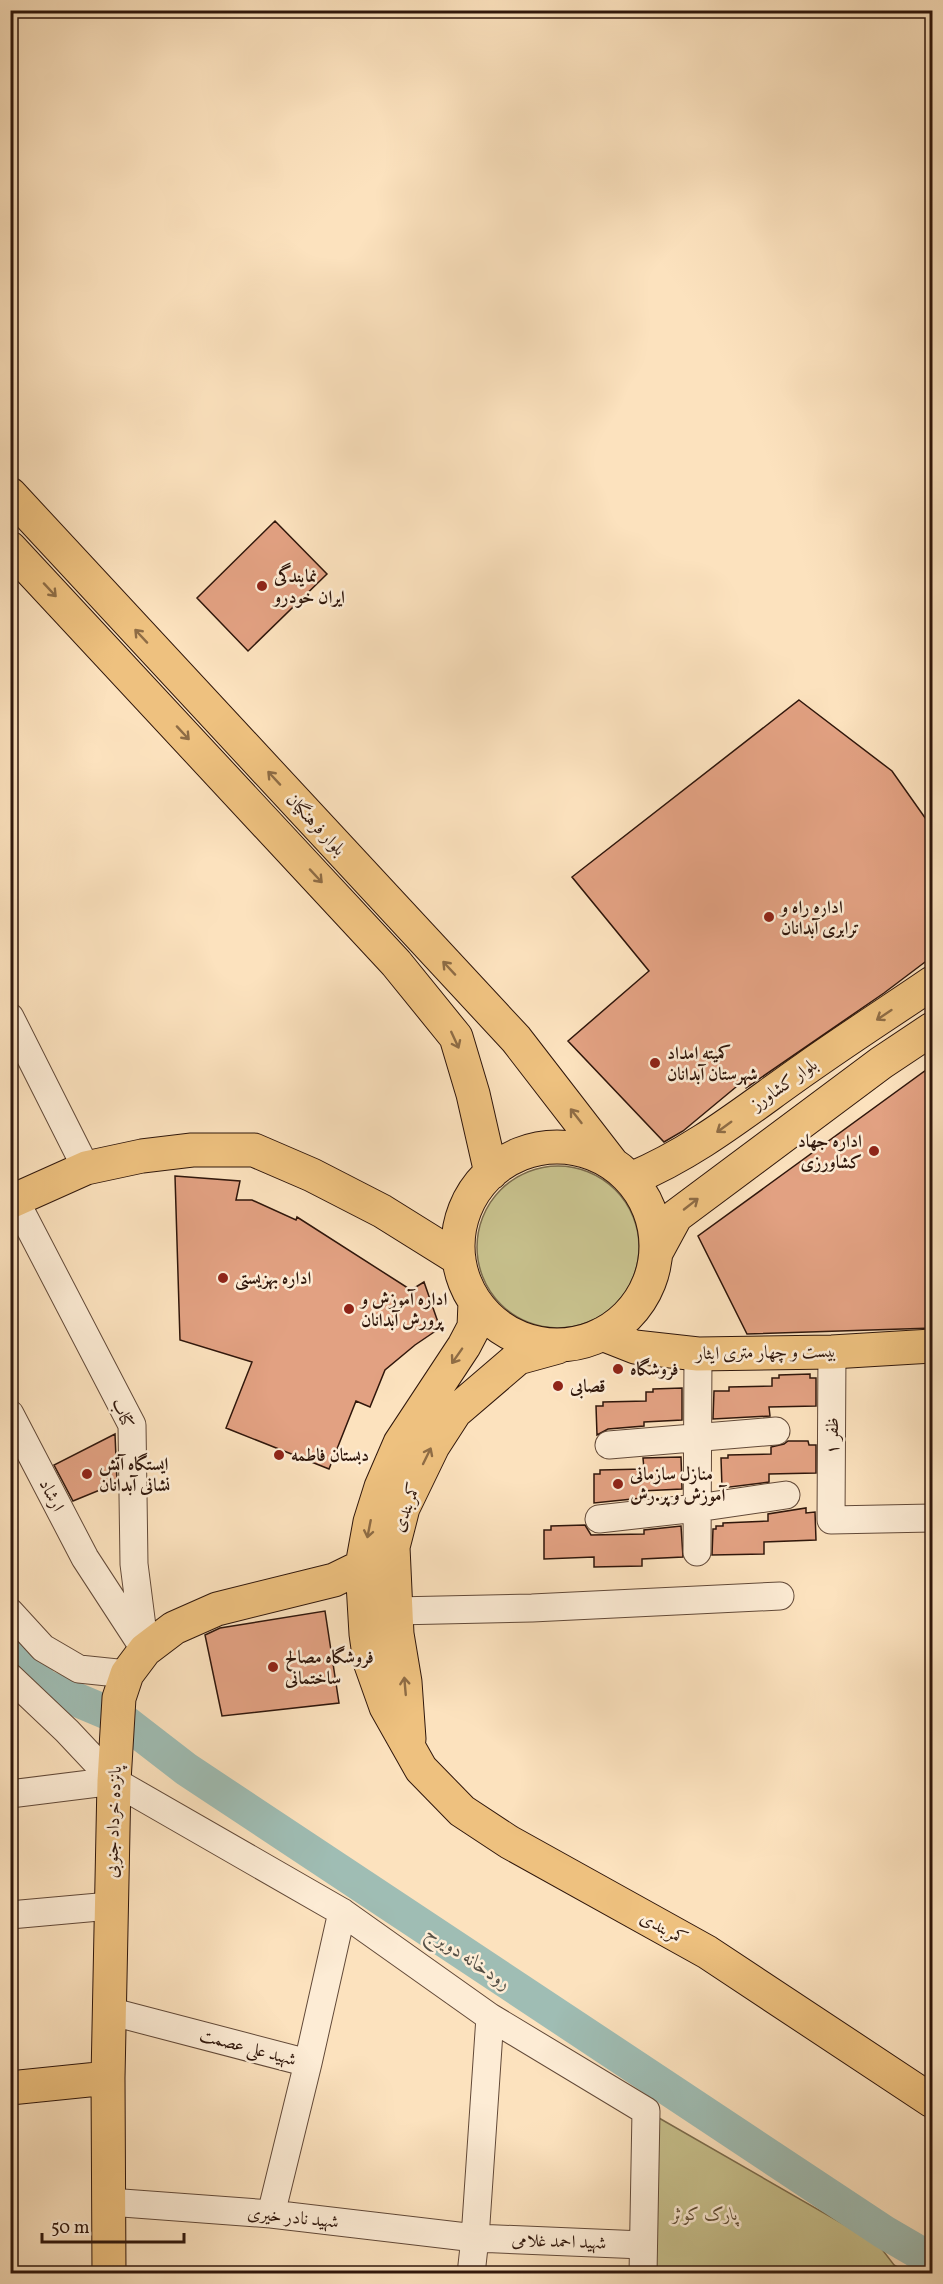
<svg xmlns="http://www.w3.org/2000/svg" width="943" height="2284" font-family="Vollkorn,Amiri,serif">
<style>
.green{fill:#c7c08c;stroke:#7b6b4c;stroke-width:1.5}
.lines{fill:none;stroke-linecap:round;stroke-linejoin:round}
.river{stroke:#9fbdb4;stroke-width:34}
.building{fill:#e2a182;stroke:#2f160b;stroke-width:1.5}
.minor-casing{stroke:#624938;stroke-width:29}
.major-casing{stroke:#2f160b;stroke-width:35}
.minor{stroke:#fdecd5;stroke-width:27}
.major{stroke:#eec17f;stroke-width:33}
.oneway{stroke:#8e6c45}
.poi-dot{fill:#8f2418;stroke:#fdecd5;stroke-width:2}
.labels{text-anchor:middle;stroke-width:5;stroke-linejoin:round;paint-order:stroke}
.poi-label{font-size:18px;font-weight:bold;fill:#2f160b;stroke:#fdecd5;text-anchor:start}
.street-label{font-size:18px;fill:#2f160b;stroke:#fdecd5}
.park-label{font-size:18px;font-style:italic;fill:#5d4932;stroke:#fdecd5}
.water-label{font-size:20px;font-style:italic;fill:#565046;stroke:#fdecd5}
</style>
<rect width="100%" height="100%" fill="#fce2be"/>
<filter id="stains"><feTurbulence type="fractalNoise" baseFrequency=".00333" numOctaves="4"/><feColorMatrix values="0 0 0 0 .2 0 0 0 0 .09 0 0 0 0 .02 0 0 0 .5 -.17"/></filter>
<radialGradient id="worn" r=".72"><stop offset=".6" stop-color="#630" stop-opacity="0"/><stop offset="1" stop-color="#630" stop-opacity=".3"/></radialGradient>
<path class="green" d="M477 1247a81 81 0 1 1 162 0a81 81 0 1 1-162 0Z
M652,2114L878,2244L894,2265L907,2273L647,2274Z"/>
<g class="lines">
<path class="river" d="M10,1650L44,1686L120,1718L186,1769L884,2232L932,2260"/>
</g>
<path class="building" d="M275,521L327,574L248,651L197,598Z
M799,700L892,771L933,829V956L884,993L746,1088L742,1082L683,1131L664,1142L568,1041L649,971L572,877Z
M933,1065V1328L747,1334L698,1236Z
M175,1176L240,1181L236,1200H252L296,1220L297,1217L411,1290L424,1282L440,1328L415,1345L385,1370L370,1407L356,1401L329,1469L226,1428L252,1362L180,1340Z
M810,1374V1378H816V1406L769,1407L770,1416L713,1419L714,1391H729V1387L772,1386V1378H779V1375Z
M682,1388V1420L644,1422V1426L608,1429L597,1435L596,1406H603V1402L646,1401V1392H653V1389Z
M115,1434L117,1483L73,1501L54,1465Z
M788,1441H808L809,1445H816V1473L769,1474V1482L722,1488L721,1458H728V1455L771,1454V1447L784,1444Z
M681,1457L682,1489L641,1491L642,1498L594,1503V1474H600V1470L644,1469L643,1458Z
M806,1508V1513L815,1512L816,1540L764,1542V1554L712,1555L713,1529H716V1526H723V1523L768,1521V1514Z
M585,1525L591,1535L644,1534V1530L681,1526L683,1557L642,1559V1566L594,1567V1557L544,1559V1530H551V1526Z
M325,1611L339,1703L222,1716L205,1635L220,1628Z"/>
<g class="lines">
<g class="minor-casing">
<path id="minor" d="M10,1017L86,1168
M15,1200L132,1425L134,1564L145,1650
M832,1352L831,1520L932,1518
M10,1414L85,1558L141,1644
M609,1445L776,1431
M599,1519L697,1508L786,1495
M697,1552L698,1354
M395,1611L532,1608L780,1596
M10,1612L43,1648L79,1669L127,1674
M10,1677L67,1731L114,1781
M10,1794L114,1781L342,1912L490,2017L646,2111L643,2274
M10,1915L110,1906
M109,2011L308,2063L342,1912
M109,2202L271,2214L475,2238L643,2245
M271,2214L308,2063
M471,2274L475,2238L490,2017"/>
</g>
<g class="major-casing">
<path id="major" d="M10,494L516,1039L611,1162
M10,548L396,963L456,1037L473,1094L491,1173
M458 1246a99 99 0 1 1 198 0a99 99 0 1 1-198 0Z
M631,1179C698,1151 749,1108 808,1067C849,1038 891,1011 932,983
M10,1202L86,1168L142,1156L192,1150H254L312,1175L382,1211L459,1259
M657,1251L676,1216L881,1063L932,1029
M475,1302L474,1327L464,1346L400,1443L381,1487L370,1522L362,1566L366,1634L370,1662L386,1707L421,1769L462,1811L509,1842L707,1952L932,2101
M602,1334L635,1347L698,1354L832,1352L932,1346
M409,1739L405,1682L397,1634L393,1547L403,1508L433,1446L455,1412L518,1358L558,1347
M10,2088L108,2078
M109,2274L108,2078L114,1781L119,1698L127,1674L145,1650L174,1628L217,1609L334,1580L377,1559L393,1547"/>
</g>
<use href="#minor" class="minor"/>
<use href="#major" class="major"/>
</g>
<defs><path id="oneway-shaft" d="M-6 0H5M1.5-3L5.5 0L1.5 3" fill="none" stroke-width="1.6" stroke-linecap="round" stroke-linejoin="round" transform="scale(1.5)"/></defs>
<g class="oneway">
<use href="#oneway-shaft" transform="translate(50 590) rotate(47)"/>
<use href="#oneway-shaft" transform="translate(141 636) rotate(-133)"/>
<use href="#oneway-shaft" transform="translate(183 733) rotate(47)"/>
<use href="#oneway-shaft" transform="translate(274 778) rotate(-133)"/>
<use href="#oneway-shaft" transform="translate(316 876) rotate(47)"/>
<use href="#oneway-shaft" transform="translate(449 968) rotate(-133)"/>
<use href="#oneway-shaft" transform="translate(884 1015) rotate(146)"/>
<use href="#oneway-shaft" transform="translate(455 1040) rotate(65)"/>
<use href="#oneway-shaft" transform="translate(576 1116) rotate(-128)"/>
<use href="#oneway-shaft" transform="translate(724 1127) rotate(144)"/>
<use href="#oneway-shaft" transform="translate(691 1204) rotate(-38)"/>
<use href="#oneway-shaft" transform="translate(457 1356) rotate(125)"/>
<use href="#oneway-shaft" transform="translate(427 1456) rotate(-64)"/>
<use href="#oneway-shaft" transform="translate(369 1529) rotate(101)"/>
<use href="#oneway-shaft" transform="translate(405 1686) rotate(-95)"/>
</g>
<g class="poi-dot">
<circle cx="262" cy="586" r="6"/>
<circle cx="769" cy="917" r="6"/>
<circle cx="655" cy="1063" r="6"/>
<circle cx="874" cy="1151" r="6"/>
<circle cx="223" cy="1278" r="6"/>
<circle cx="349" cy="1309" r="6"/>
<circle cx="618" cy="1369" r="6"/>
<circle cx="558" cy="1386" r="6"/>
<circle cx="279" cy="1455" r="6"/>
<circle cx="87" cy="1474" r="6"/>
<circle cx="618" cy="1484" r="6"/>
<circle cx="273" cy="1667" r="6"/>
</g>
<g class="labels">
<g class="poi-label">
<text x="274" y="582">نمایندگی<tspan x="274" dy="21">ایران خودرو</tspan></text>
<text x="781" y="913">اداره راه و<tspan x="781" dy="21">ترابری آبدانان</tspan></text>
<text x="667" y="1059">کمیته امداد<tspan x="667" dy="21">شهرستان آبدانان</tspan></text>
<text x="862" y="1147" text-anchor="end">اداره جهاد<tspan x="862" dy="21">کشاورزی</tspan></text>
<text x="235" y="1284">اداره بهزیستی</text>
<text x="361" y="1305">اداره آموزش و<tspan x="361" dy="21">پرورش آبدانان</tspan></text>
<text x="630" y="1375">فروشگاه</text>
<text x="570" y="1392">قصابی</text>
<text x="291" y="1461">دبستان فاطمه</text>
<text x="99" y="1470">ایستگاه آتش<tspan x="99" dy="21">نشانی آبدانان</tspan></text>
<text x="630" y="1480">منازل سازمانی<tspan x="630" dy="21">آموزش و پر.رش</tspan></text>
<text x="285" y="1663">فروشگاه مصالح<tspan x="285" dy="21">ساختمانی</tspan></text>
</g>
<g class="street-label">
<text transform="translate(316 824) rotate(47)" y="6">بلوار فرهنگیان</text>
<text transform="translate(784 1084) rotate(-35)" y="6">بلوار کشاورز</text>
<text transform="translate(766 1352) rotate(-1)" y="6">بیست و چهار متری ایثار</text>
<text transform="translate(123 1413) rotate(68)" y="6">کتاب</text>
<text transform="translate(832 1436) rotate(-90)" y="6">ظفر ۱</text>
<text transform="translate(52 1495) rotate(63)" y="6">ارشاد</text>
<text transform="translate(406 1507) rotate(-69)" y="6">کمربندی</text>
<text transform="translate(113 1822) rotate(-88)" y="6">پانزده خرداد جنوبی</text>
<text transform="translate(664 1928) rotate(29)" y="6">کمربندی</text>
<text transform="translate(248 2047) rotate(15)" y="6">شهید علی عصمت</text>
<text transform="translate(293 2217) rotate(6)" y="6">شهید نادر خیری</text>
<text transform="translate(559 2241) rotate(2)" y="6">شهید احمد غلامی</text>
</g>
<g class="park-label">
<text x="705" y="2220">پارک کوثر</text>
</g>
<g class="water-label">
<text transform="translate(469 1957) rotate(34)" y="7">رودخانه دویرج</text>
</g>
</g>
<rect width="943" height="2284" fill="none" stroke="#fce2be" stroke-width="36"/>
<rect x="12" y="12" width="919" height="2260" fill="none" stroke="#2f160b" stroke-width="3"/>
<rect x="18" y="18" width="907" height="2248" fill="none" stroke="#2f160b" stroke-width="1.5"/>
<path d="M42 2233v9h142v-9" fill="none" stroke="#2f160b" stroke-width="3"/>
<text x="51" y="2233" font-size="18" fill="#2f160b" stroke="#fdecd5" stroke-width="4.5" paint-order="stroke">50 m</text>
<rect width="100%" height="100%" filter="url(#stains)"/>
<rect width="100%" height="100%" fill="url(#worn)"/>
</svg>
